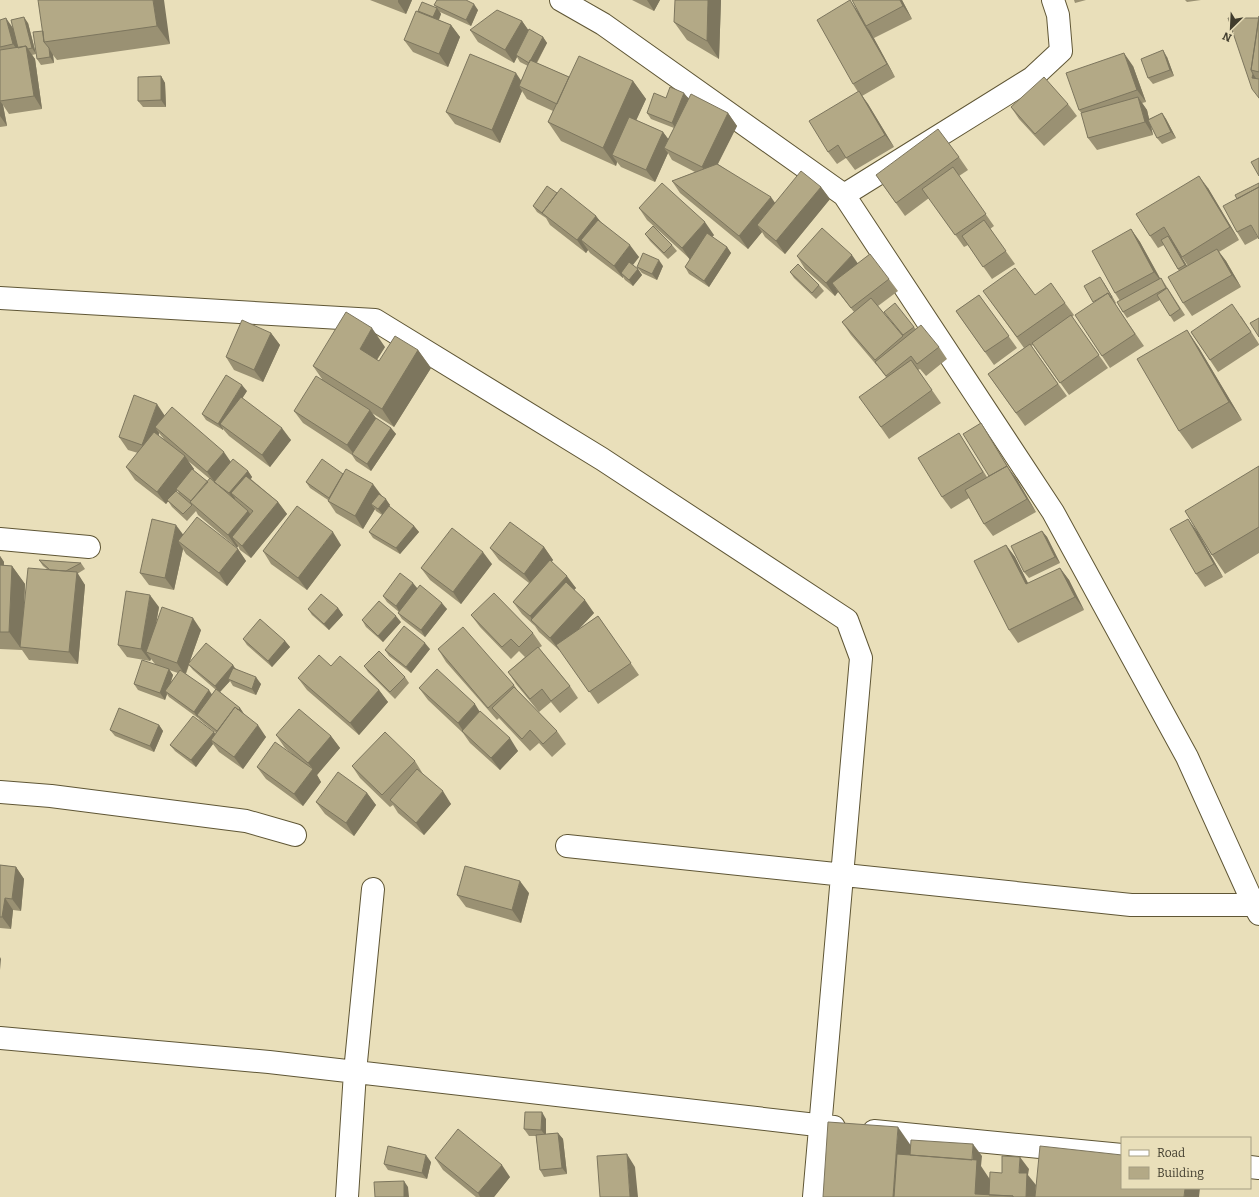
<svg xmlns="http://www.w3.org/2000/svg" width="1259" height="1197" font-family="Bitter,serif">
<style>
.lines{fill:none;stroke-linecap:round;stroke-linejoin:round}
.street-casing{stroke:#5f5635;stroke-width:24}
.street{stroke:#fff;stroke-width:22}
.wall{fill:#9a9173;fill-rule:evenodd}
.shaded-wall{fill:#7d765e}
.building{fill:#b3a986;stroke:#7d765e}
</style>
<rect width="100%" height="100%" fill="#e9dfba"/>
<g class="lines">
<g class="street-casing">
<path id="street" d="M561,0L603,24L844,195L1053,512L1187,757L1254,905L1259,914
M844,195L1032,78L1061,51L1058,15L1053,0
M0,298L375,320L602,459L847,620L861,658L814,1197
M0,539L89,547
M0,792L51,796L246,821L295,835
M567,846L1131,905H1254
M0,1038L269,1062L834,1127
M874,1131L1122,1155
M1250,1167L1259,1168
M347,1197L355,1072L373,889"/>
</g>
<use href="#street" class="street"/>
</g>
<path class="wall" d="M153,0L170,44L57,60L53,55L54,63L41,65L37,59L43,31Z
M370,0H412L406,14Z
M632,0H660L654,11Z
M721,0L719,59L687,40L674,22Z
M852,0H902L912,19L874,38L870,31L895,77L862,96L868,104L894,147L855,170L846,158L837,164L828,152L858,92L853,84L858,11Z
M1074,0H1086L1075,3Z
M1185,0H1201L1187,2Z
M434,5L478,10L471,26L440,12L441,14L439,20L451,25L460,37L448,67L413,52L404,40L418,11L436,7Z
M1259,16V99L1228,18H1259Z
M0,20L13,28L28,23L36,54L32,55L35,59L42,109L9,114L3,105L7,126L0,127Z
M522,21L529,31L543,37L547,43L537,63L569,77L633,81L646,99L636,120L663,132L668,139L674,128L651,119L647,113L666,98L689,99L728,113L737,126L718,164L775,203L821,187L830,199L785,254L765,237L762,232L748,249L680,193L672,181L695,172L672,160L668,153L655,182L621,167L617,162L616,166L561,141L548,122L553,111L527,99L522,91L500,143L455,124L446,112L521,81L528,66L520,62L517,57L514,63L478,42L470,30Z
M1167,57L1174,76L1153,84L1148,78Z
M1133,66L1146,102L1142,103L1147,110L1149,119L1162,113L1166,119L1176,138L1162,144L1157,138L1151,126L1153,135L1097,150L1088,138L1082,114L1079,110Z
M161,76L165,83L166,107H143L138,101Z
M1068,104L1077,116L1044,146L1019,119L1011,107Z
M959,157L968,170L959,176L994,226L990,229L1015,264L992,279L968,245L964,247L929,198L905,216L876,175Z
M1208,188L1239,240L1219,252L1226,261L1241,287L1192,316L1183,303L1179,271L1164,245L1158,248L1150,236ZM1173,243L1182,257L1188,266H1187Z
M557,193L596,216L600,221L639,257L633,265L638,269L642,275L633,286L625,280L623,277V278L590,253L588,250L586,253L550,225L546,218L537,212L533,206Z
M1237,199L1258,238L1245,245L1237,232Z
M639,208L714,235L712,237L727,247L731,253L709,287L689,274L685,267L690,259L647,220Z
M1131,229L1140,242L1160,278H1161L1165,284L1185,315L1174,322L1160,300L1127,318L1123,312L1120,301L1115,293Z
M645,234L672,245L677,251L668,259L650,241Z
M797,256L858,263L889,279L898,291L878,306L905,338L884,312L914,327L916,329L939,347L947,359L926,376L920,369L918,370L941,403L889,439L868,409L886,377L879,368L851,335L842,322L854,312L838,292L835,296L805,269Z
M663,266L657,280L642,273L637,267Z
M790,272L819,285L824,291L816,299L794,278Z
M1104,283L1116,303L1115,304L1144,346L1110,368L1102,356Z
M979,295L1017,348L994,365L956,311Z
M1035,295L1065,303L1074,315L1072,317L1108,368L1069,395L1033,345L1031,346L1067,396L1025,426L988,374L1024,348L992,303Z
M1241,316L1259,344V345L1218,372L1191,332Z
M1187,330L1199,348L1242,420L1192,449L1179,431Z
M271,333L280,345L263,382L234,370L226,357Z
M385,347L377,360L379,361L418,350L431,368L394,427L372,413L376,418L391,428L396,434L371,471L356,461L352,455L303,423L294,411L322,379L313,366Z
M247,391L242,398L291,440L270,467L229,436L223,429V430L206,420L202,414Z
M165,416L231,462L248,471L252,477L251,479L278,502L287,514L251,558L240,550L238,546L237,548L198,515L196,511L187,521L172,507L168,501L166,504L135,480L126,467L138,453L128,450L119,437ZM159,433L164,439L159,436ZM187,460L210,479L208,482L193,470L194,469ZM177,490L179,493H174Z
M981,423L1007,466L1016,478L1036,512L993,536L984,524L969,498L951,509L942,497L959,433L967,446L987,477L989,476Z
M1259,466V553L1225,574L1212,555L1197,531L1223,577L1205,587L1196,574L1197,531Z
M343,474L381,495L390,505L389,506L414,526L419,532L400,554L373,538L369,532L382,515L376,511L375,509L363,529L336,513L328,501V500L310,488L306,482Z
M1042,531L1047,537L1060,563L1029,578L1024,572Z
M183,534L238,549L246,561L227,586L186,554L183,549L174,590L149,585L140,573Z
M341,545L307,590L271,564L263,551Z
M1006,545L1015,557L1028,584L1060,568L1069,580L1084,610L1018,643L1009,630Z
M544,547L553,560L551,562L576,588L574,590L594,613L578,630L598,616L639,675L598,704L560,649L559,650L539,632L535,626L522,614L513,602L529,583L499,560L490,548Z
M0,556L4,562V565L12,566L25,584L24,607L47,569L43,566L39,560L81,563L85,569L77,574L85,585L78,664L29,660L22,650L0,649Z
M492,564L461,604L430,580L421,568Z
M417,589L447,609L425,637L402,619L398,613L399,612L387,602L383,596Z
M159,607L156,623L201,630L190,661L233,665L235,668L261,684L256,695L233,686L230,681L220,692L240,708L244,714L266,737L243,769L219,752L213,744L196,767L175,751L170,745L214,732L215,734L216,733L201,721L198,718L169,697L167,694L165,700L138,690L134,684L155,664L151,659L150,661L127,657L118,645ZM189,665L193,670L216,690L212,695L186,674ZM169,670L178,673L171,682L173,675Z
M338,608L343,615L329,630L312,615L308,609Z
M471,615L533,633L542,646L539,648L570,686L578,698L560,713L551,702L539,712L516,684L508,672L525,657L519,651L511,659L480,627Z
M362,620L401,622L383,642L366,627Z
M243,639L285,641L290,647L272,667L247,645Z
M430,649L411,673L389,656L385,650Z
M438,649L514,685L518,691L557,731L566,744L552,757L539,743L530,751L499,718L497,720L446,662Z
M331,666L379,690L388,702L359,735L307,690L298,678Z
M364,666L405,677L409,683L395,699L368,672Z
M419,688L479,711L518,751L500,770L470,743L463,733L428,700Z
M159,725L163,731L154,752L115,736L110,730Z
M276,735L331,736L340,748L317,775L321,782L303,806L266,779L257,767L292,754L285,748Z
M415,761L423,774L451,804L424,835L398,813L393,805L390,807L360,778L352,766Z
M367,793L376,805L354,836L325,814L316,802Z
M0,865L16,867L24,879L21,911L13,910L11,929L0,928Z
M529,893L521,923L466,907L457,895Z
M546,1119V1134L558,1133L563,1139L567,1174L544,1177L540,1170L536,1136H529L524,1129Z
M435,1158L510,1177L494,1197H476L443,1170Z
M431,1162L427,1179L388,1170L384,1164Z"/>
<path class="shaded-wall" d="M153,0H164L170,44L157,26Z
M398,0H412L406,14L398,2Z
M647,0H660L654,11Z
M708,0H721L719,59L707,41Z
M850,0L859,13L866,26L870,31L895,77L887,64Z
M900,0H902L912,19L903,6Z
M474,4L478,10L471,26L466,20Z
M437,8L441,14L436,26L432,19Z
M24,17L28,23L36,54L32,48Z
M6,18L15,31L22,56L13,44Z
M522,21L531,34L516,55L517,57L514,63L505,50Z
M451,25L460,37L448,67L439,54Z
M543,37L547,43L533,69L529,63Z
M26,46L35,59L42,109L34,96Z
M49,48L53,55L54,63L50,57Z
M1163,50L1167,57L1174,76L1170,70Z
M1124,53L1133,66L1146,102L1137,90Z
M516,73L524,85L519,86L522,91L500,143L492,130Z
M1253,74L1259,82L1252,78Z
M161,76L165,83L166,107L161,100Z
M633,81L646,99L619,158L612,155L617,162L616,166L603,148Z
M0,87V101L3,105L7,126L0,116Z
M859,91L868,104L894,147L885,135Z
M684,93L689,99L677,130L672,123Z
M1138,97L1147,110L1153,135L1145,122Z
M728,113L737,126L710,179L702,167Z
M1162,113L1166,119L1176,138L1171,132Z
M663,132L672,144L664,148L668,153L655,182L646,170Z
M1199,176L1208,188L1239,240L1230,227Z
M821,187L830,199L785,254L776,241Z
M771,197L780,210L757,225L762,232L748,249L739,236Z
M596,216L605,228L581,240L588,250L586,253L577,240Z
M705,222L714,235L690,260L682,248Z
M1131,229L1140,242L1163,284L1154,272Z
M1168,236L1173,242L1190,271L1185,265Z
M630,245L639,257L624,276L621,273L623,277V278L614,266Z
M727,247L731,253L709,287L704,281Z
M1217,249L1226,261L1241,287L1232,275Z
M852,255L861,268L832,283L838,292L835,296L826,283Z
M659,260L663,266L657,280L652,274Z
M638,269L642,275L633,286L629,280Z
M1100,277L1104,283L1116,303L1112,297Z
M372,328L385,347L372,367L360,349Z
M1187,330L1199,348L1242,420L1229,402Z
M271,333L280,345L263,382L254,370Z
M418,350L431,368L394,427L382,409Z
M242,385L247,391L224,427L220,424L223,429V430L218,424Z
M157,404L165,416L155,427L159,433L151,458L142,445Z
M370,410L379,422L356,457L347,445Z
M981,423L1011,472L1007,466L1016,478L1036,512L1027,499Z
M282,428L291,440L270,467L262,455Z
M391,428L396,434L371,471L367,464Z
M224,452L233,465L216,484L207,472Z
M185,456L194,469L166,504L157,492Z
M248,471L252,477L236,497L231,493L235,498L234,500L229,493Z
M373,484L382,496L371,504L375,509L363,529L355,516Z
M386,499L390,505L383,515L378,509Z
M278,502L287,514L251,558L242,546Z
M248,511L257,523L232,537L238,546L237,548L228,535Z
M1188,519L1197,531L1223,577L1214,564Z
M176,525L185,537L178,541L183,549L174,590L165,578Z
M414,526L419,532L400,554L396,548Z
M1042,531L1047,537L1060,563L1055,557Z
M333,532L341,545L307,590L298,578Z
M1006,545L1015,557L1035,597L1026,584Z
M544,547L553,560L533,586L524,574Z
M238,549L246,561L227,586L219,573Z
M483,552L492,564L461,604L453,592Z
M0,556L4,562L3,582L0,577Z
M12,566L25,584L22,647H20L22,650L9,632Z
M1060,568L1069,580L1084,610L1075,597Z
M77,572L85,585L78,664L69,652Z
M567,576L576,588L539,628L534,623L530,616Z
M413,583L418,589L400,613L396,606Z
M150,595L159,607L151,654L146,652L151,659L150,661L141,649Z
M585,600L594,613L559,650L550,638Z
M442,603L447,609L425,637L421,630Z
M338,608L343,615L329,630L324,624Z
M396,616L401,622L383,642L378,636Z
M193,618L201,630L185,675L177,663Z
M285,641L290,647L272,667L268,661Z
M425,643L430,649L411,673L406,667Z
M233,665L237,672L228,679L230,681L219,693L215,686Z
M169,669L173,675L167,693L165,691L167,694L165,700L160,693Z
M256,677L261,684L256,695L252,689Z
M209,690L213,696L197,715L198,718L194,712Z
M379,690L388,702L359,735L350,723Z
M475,704L483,717L465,734L458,723Z
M240,708L244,714L225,740L220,733Z
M159,725L163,731L154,752L150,746Z
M258,725L266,737L243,769L234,757Z
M214,732L218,738L211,740L213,744L196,767L191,760Z
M331,736L340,748L317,775L321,782L303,806L294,794L313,769L308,763Z
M510,738L518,751L500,770L491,758Z
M443,791L451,804L424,835L416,823Z
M367,793L376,805L354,836L346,823Z
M16,867L24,879L21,911L12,899Z
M520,881L529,893L521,923L512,910Z
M5,898L13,910L11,929L2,917Z
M0,957L1,959L0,970Z
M542,1112L546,1119V1136L541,1130Z
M898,1127L914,1150L911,1197H893Z
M558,1133L563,1139L567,1174L562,1168Z
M973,1144L982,1156L981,1166L993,1184V1197L975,1194L972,1167Z
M627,1154L635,1167L638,1197H630Z
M426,1155L431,1162L427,1179L422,1173Z
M1020,1157L1029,1169L1028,1175L1036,1185L1035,1197H1026L1019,1173Z
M502,1165L510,1177L494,1197H480L478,1193Z
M404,1181L408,1187L409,1197H404Z
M1185,1188H1200L1199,1197H1184Z"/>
<path class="building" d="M38,0H153L157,26L44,42Z
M437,0H466L474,4L466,20L434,5Z
M675,0H708L707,41L674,22Z
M850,0L887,64L853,84L817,20Z
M852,0H900L903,6L866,26Z
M422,2L437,8L433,17L418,11Z
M497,10L522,21L505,50L470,30Z
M416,11L451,25L439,54L404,40Z
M1259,16V72L1251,70Z
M24,17L32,48L28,49L26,46L18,48L11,20Z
M6,18L13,44L0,47V20Z
M1228,18H1259L1251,70L1253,74L1252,78L1259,79V98L1252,89Z
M529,29L543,37L529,63L516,55Z
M43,31L44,42L49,48L50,57L37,59L33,32Z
M26,46L34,96L0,101V50Z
M1163,50L1170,70L1148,78L1141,59Z
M1124,53L1137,90L1079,110L1066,73Z
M470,54L516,73L492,130L446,112Z
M579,56L633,81L603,148L548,122Z
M530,60L569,77L557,104L519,86Z
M161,76V100L138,101V77Z
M1044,77L1068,104L1035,134L1011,107Z
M670,87L684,93L672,123L647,113L654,93L666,98Z
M859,91L885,135L846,158L838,145L828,152L809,121Z
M691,94L728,113L702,167L664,148Z
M1138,97L1145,122L1088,138L1081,113Z
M1162,113L1171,132L1157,138L1148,120Z
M629,117L663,132L646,170L612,155Z
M938,129L959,157L896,203L876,175Z
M1259,158V176L1251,162Z
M717,164L771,197L739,236L672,181Z
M953,167L986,214L955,235L922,189Z
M801,171L821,187L776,241L757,225Z
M1199,176L1230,227L1182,257L1164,227L1150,236L1136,214Z
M662,183L705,222L682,248L639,208Z
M1259,183V187L1237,199L1235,195Z
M547,186L557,193L542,213L533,206Z
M1259,187V239L1251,225L1237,232L1223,206Z
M561,188L596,216L577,240L542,213Z
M598,220L630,245L614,266L581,240Z
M984,220L1006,251L983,267L962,236Z
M653,226L672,245L664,253L645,234Z
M822,228L852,255L826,283L797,256Z
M1131,229L1154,272L1115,293L1092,251Z
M707,233L727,247L704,281L685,267Z
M1168,236L1185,265L1178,269L1161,240Z
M1217,249L1232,275L1183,303L1168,277Z
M643,253L659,260L652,274L637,267Z
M870,254L889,279L851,308L832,283Z
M629,262L638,269L629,280L621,273Z
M798,264L819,285L812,293L790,272Z
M1015,268L1035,295L1051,283L1065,303L1017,337L983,291Z
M1100,277L1112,297L1111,298L1108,293L1093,302L1084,286Z
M1161,278L1166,288L1123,312L1117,302Z
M1167,288L1180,309L1170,316L1157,295Z
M1108,293L1135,334L1102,356L1075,315Z
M979,295L1009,336L985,352L956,311Z
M871,298L903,336L875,360L842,322Z
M895,303L914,327L903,335L884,312Z
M1232,304L1251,332L1210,360L1191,332Z
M346,312L372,328L360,349L379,361L395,336L418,350L382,409L313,366Z
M1071,315L1099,355L1060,383L1032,343Z
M1259,318V337L1250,323Z
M242,320L271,333L254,370L226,357Z
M921,325L939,347L917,364L911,356L886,376L875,362Z
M1187,330L1229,402L1179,431L1137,359Z
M1030,344L1058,384L1016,413L988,374Z
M911,360L932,390L881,427L859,397Z
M226,375L242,385L218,424L202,414Z
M316,376L370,410L347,445L294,411Z
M134,395L157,404L142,445L119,437Z
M241,397L282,428L262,455L220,424Z
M172,407L224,452L207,472L155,427Z
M376,418L391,428L367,464L352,454Z
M981,423L1007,466L989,476L963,434Z
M154,432L185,456L157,492L126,467Z
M959,433L983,472L942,497L918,458Z
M233,459L248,471L229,493L214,482Z
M322,459L343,474L329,498L306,482Z
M1007,466L1027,499L984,524L965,490Z
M1259,466V527L1212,555L1185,511Z
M192,469L208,482L191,501L176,489Z
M346,469L373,484L355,516L328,501Z
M246,476L278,502L242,546L232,537L253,511L231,493Z
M210,478L248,511L228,535L190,502Z
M176,491L192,505L183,514L167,500Z
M379,494L386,499L378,509L371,504Z
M297,506L333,532L298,578L263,551Z
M389,506L414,526L396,548L369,532Z
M197,517L238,549L219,573L178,541Z
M152,519L176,525L165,578L140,573Z
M1188,519L1214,564L1196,574L1170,529Z
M510,522L544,547L524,574L490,548Z
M452,528L483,552L453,592L421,568Z
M1042,531L1055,557L1024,572L1011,546Z
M1006,545L1026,584L1060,568L1075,597L1009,630L974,561Z
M39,560L81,563L66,571L50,570Z
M550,560L567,576L530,616L513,602Z
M0,565L12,566L9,632H0Z
M28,568L77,572L69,652L20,647Z
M400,573L413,583L396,606L383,596Z
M566,582L585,600L550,638L531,620Z
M420,585L442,603L421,630L398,613Z
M126,591L150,595L141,649L118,645Z
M494,593L533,633L519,647L511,639L502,647L471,615Z
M321,594L338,608L324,624L308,609Z
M379,601L396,616L378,636L362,620Z
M162,607L193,618L177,663L146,652Z
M598,616L631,663L589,692L556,645Z
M260,619L285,641L268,661L243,639Z
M404,626L425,643L406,667L385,650Z
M463,627L514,685L488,708L438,649Z
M206,643L233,665L215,686L188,664Z
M538,647L570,686L551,701L542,689L530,699L508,672Z
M379,651L405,677L390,692L364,666Z
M319,655L331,666L340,656L379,690L350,723L298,678Z
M142,660L169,669L160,693L134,684Z
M233,668L256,677L252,689L228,679Z
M437,669L475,704L458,723L419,688Z
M180,670L209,690L194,712L165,691Z
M514,687L557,731L543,744L530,730L522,739L492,708Z
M216,689L240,708L238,710L235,707L217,731L197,715Z
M235,707L258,725L234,757L211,740Z
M119,708L159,725L150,746L110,730Z
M299,709L331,736L308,763L276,735Z
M480,711L510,738L491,758L462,731Z
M193,716L214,732L191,760L170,745Z
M385,732L415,761L382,795L352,766Z
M275,742L313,769L294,794L257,767Z
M417,769L443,791L416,823L390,800Z
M338,772L367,793L346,823L316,802Z
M0,865L16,867L12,899L5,898L2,917H0Z
M465,866L520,881L512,910L457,895Z
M525,1112H542L541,1130L524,1129Z
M828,1122L898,1127L893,1197H823Z
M458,1129L502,1165L478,1193L435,1158Z
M558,1133L562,1168L540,1170L536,1135Z
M911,1140L973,1144L972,1160L910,1155Z
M388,1146L426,1155L422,1173L384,1164Z
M1040,1146L1122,1155V1188H1185L1184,1197H1035Z
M627,1154L630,1197H600L597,1156Z
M897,1154L977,1160L975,1194L1013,1196V1197H894Z
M1002,1156L1020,1157L1019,1173H1027L1026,1197H1013V1196L989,1195L990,1172L1002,1173Z
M404,1181V1197H375L374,1182Z"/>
<rect x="1121" y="1137" width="130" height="52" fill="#e9dfba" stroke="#a59e82"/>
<rect x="1129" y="1150" width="20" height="6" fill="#ffffff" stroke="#a59e82"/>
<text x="1157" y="1157" font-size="12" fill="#403c2d">Road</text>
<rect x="1129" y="1167" width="20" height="12" fill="#b3a986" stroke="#a59e82"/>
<text x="1157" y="1177" font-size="12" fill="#403c2d">Building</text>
<g transform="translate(1231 28) rotate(204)" stroke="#e9dfba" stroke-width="3" paint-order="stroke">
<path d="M0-3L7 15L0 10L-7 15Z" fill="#403c2d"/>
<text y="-6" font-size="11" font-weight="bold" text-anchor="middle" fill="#403c2d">N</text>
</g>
</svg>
